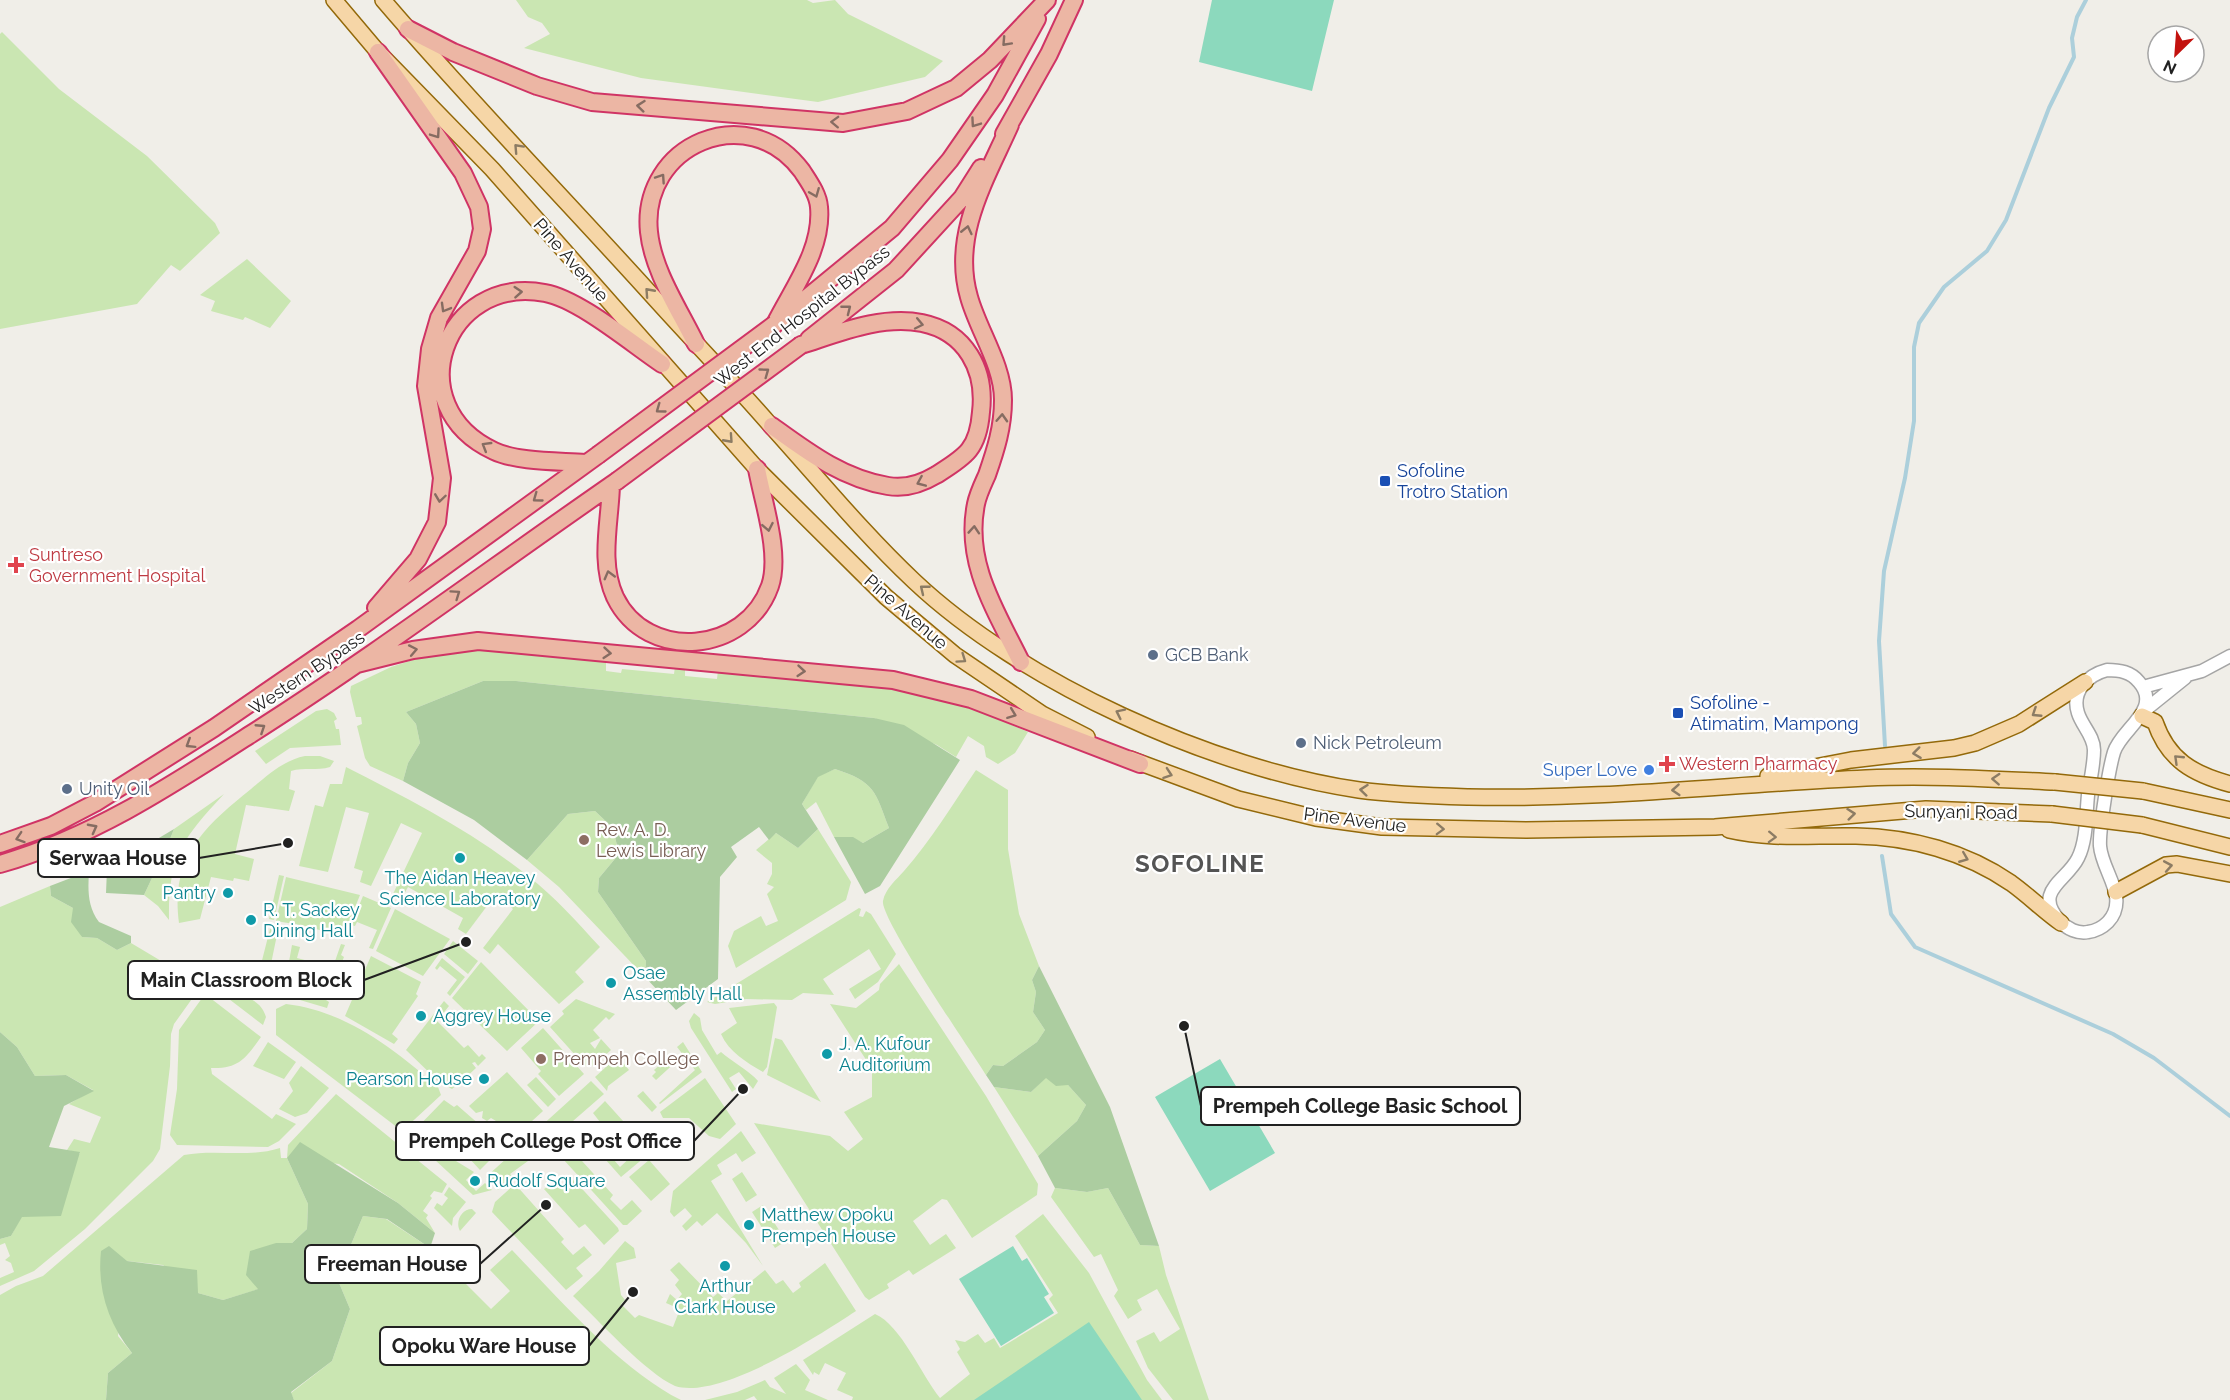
<svg xmlns="http://www.w3.org/2000/svg" width="2230" height="1400" font-family="Raleway,sans-serif">
<style>
.grass{fill:#cae6b2}
.forest{fill:#accda0}
.pitch{fill:#8cd9bd}
.lines{fill:none;stroke-linecap:round;stroke-linejoin:round}
.stream{stroke:#accfdb;stroke-width:4}
.tertiary-casing{stroke:#a5a5a5;stroke-width:15}
.primary-casing{stroke:#93690a;stroke-width:18}
.trunk-casing{stroke:#d03465;stroke-width:20}
.tertiary{stroke:#fff;stroke-width:12}
.primary{stroke:#f6d6a7;stroke-width:15}
.trunk{stroke:#ecb6a4;stroke-width:16}
.primary-bridge-casing{stroke:#93690a;stroke-width:18;stroke-linecap:butt}
.trunk-bridge-casing{stroke:#d03465;stroke-width:20;stroke-linecap:butt}
.primary-bridge{stroke:#f6d6a7;stroke-width:15}
.trunk-bridge{stroke:#ecb6a4;stroke-width:16}
.oneway{stroke:#866c62}
.oneway2{stroke:#8c7c64}
.transit-dot{fill:#1a4fb4;stroke:#fff;stroke-width:2}
.health-dot{fill:#e0444e;stroke:#fff;stroke-width:2}
.service-dot{fill:#5c6f8a;stroke:#fff;stroke-width:2}
.shop-dot{fill:#3f7fe0;stroke:#fff;stroke-width:2}
.education-dot{fill:#8d6e63;stroke:#fff;stroke-width:2}
.culture-dot{fill:#0f9aa8;stroke:#fff;stroke-width:2}
.labels{text-anchor:middle;stroke-width:4.5;stroke-linejoin:round;paint-order:stroke}
.street-label{font-size:18px;fill:#212121;stroke:#fff}
.transit-label{font-size:18px;fill:#164399;stroke:#fff;text-anchor:start}
.health-label{font-size:18px;fill:#be3a42;stroke:#fff;text-anchor:start}
.service-label{font-size:18px;fill:#4e5e75;stroke:#fff;text-anchor:start}
.shop-label{font-size:18px;fill:#366cbe;stroke:#fff;text-anchor:end}
.education-label{font-size:18px;fill:#785e54;stroke:#fff;text-anchor:start}
.culture-label{font-size:18px;fill:#0d838f;stroke:#fff;text-anchor:start}
.district-label{font-size:24px;font-weight:bold;letter-spacing:1.5px;fill:#545454;stroke:#fff}
.leader{fill:none;stroke:#212121;stroke-width:2}
.callout-dot{fill:#212121;stroke:#fff;stroke-width:2}
.callout{fill:#fff;stroke:#212121;stroke-width:2}
.callout-label{font-size:20px;text-anchor:middle;font-weight:bold;fill:#212121}
</style>
<rect width="100%" height="100%" fill="#f0eee8"/>
<path class="grass" d="M516,0H807L813,3L835,0L848,14L943,61L925,77L818,102L641,78L524,48L550,34L542,23L528,17Z
M2,32L59,89L147,156L215,223L220,233L180,271L171,265L137,304L0,329V34Z
M247,259L291,301L270,328L245,317L243,320L211,311L215,301L200,295Z
M477,650L606,662V671L621,673L622,669L674,674L675,666L685,667V676L717,679L718,670L911,690L982,712L1028,732L1015,753L998,764L986,757L984,746L968,736L956,757L937,745L874,718L516,681H483L406,712L416,724L420,743L408,763L403,781L370,766L365,758L357,726L362,724L361,717H356L350,692L351,686L391,667L441,651Z
M327,709L334,713L337,719L334,721L336,729H339L341,745L290,748L266,764L255,751L316,711Z
M305,756H320L334,761L330,767C317,771 304,767 291,771L289,789L295,791L289,811L246,805L235,854L254,859L249,881L234,878L233,881L211,877L200,919L179,923C170,857 204,827 251,789C268,775 284,760 305,756Z
M346,767C409,799 473,832 528,876C555,897 577,922 600,947L575,972L584,982L559,1004L498,944L490,954L483,948L513,909L496,894L466,934L458,929L463,918L408,887L402,898L393,894L422,833L401,823L371,886L360,882L363,871L354,868L369,813L346,807L328,872L299,866L315,805L323,807L330,784H342Z
M835,769C875,782 875,791 889,828L863,843L853,838L834,837L816,802L806,810L802,804L818,776Z
M976,770L1008,790V849L1019,914L1039,966L1032,980L1036,992L1033,1012L1045,1030L1037,1042L1003,1066L993,1065L986,1075C971,1051 880,918 883,901C885,889 897,879 904,871C931,840 953,804 976,770Z
M224,794C182,839 168,857 169,920L158,906L144,895L152,878V863L166,849L174,829Z
M595,811L613,828L619,854L599,878L598,892L646,961L645,977L559,887L527,860L568,814Z
M818,829L851,882L846,900L736,968L728,946L734,931L761,916L766,926L778,921L767,894L774,887L767,884L772,874V863L756,850L776,833L798,848Z
M279,875L284,876L274,920L269,919Z
M286,877L360,895L343,937L306,926L276,921Z
M50,886L51,896L73,908L82,937L97,938L117,950L131,943L188,977L199,989L174,1024L171,1034L170,1066L160,1149L153,1161L85,1229L34,1271L0,1286V1278L14,1272L11,1263L5,1260L10,1256L5,1243L0,1245V1239L11,1236L21,1217L80,1153L67,1150L74,1139L90,1143L101,1117L69,1104L93,1090L66,1075L35,1076L17,1047L0,1032V907Z
M363,896L391,908L373,949L369,948L377,930L357,922L355,926L351,925Z
M859,908L861,909L859,916L863,917L866,911L871,914L896,954L878,982L855,999L849,989L881,969L869,949L823,979L834,995L803,993L792,1000L746,999L715,1004L707,1002Z
M395,909L450,939L423,976L376,951Z
M270,929L278,930L266,988L256,984Z
M453,941L478,961L468,974L444,954Z
M341,944L345,945L341,955L344,957L326,1000L329,1002L327,1008L283,995L292,945L300,947L297,958L320,964H334Z
M371,956L421,982L416,994L418,996L392,1034L398,1039L394,1044L345,1016Z
M442,958L465,977L450,996L447,993L457,980L440,966L437,970L435,968Z
M481,962L539,1021L507,1051L452,998Z
M899,964L986,1096L1038,1184L1037,1195L972,1238L947,1200L942,1199L913,1221L930,1245L946,1234L956,1248L913,1275L909,1270L887,1284L889,1288L869,1300L865,1297L754,1123L830,1136L848,1151L863,1139L844,1112L872,1097V1069L830,1004L856,1008L879,990L880,984Z
M205,994L261,1037C246,1058 239,1069 211,1068L212,1074L272,1119L276,1114L296,1124L279,1141L268,1147L177,1145L170,1135L177,1089L179,1030Z
M240,995C253,999 262,1004 266,1017L263,1025L225,996Z
M576,999L615,1014L609,1020L606,1017L593,1030L600,1038L590,1043L595,1049L601,1039L611,1050L593,1066L589,1062L585,1066L550,1027L564,1014L562,1011Z
M444,1001L449,1006L437,1021L464,1048L468,1045L479,1057L482,1054L486,1058L478,1066L475,1062L472,1063L476,1068L461,1082L457,1078L455,1079L458,1084L452,1089L438,1081L406,1050Z
M774,1003L777,1007L767,1067L763,1072C746,1062 729,1052 721,1034L737,1023L729,1008Z
M286,1004C346,1011 394,1049 438,1087L441,1095L402,1131L276,1035V1009Z
M694,1013L700,1018L702,1030L717,1055L721,1052C731,1061 751,1072 758,1081L753,1089L739,1072L729,1078L736,1089L732,1092L691,1028L689,1021Z
M543,1028L584,1074L559,1096L538,1074L541,1071L521,1048Z
M775,1038L782,1040L821,1102L767,1075Z
M268,1042L296,1062L284,1079L253,1066Z
M683,1042L702,1072L660,1104L659,1103L695,1070L677,1047Z
M672,1054L678,1060L656,1080L652,1076L656,1072L654,1070Z
M618,1056L629,1070L608,1086L607,1091L595,1077Z
M301,1066L329,1088L307,1113L295,1117L279,1109L293,1091L289,1083Z
M507,1072L543,1111L508,1143L496,1132V1121L491,1118L487,1121L482,1118L483,1111L476,1113L469,1106Z
M536,1077L556,1099L548,1107L527,1085Z
M1046,1077L1068,1085L1086,1105L1077,1121L1038,1156L994,1087L1031,1092Z
M705,1078L736,1124L720,1139L709,1136L689,1118H663L660,1112Z
M591,1081L604,1094L573,1121L569,1122L531,1159L518,1147Z
M643,1091L657,1107L652,1112L637,1096Z
M336,1094L447,1184L442,1193L434,1191L430,1196L432,1198L423,1211L428,1215L426,1218L435,1233L398,1203L339,1164L287,1158L308,1204L307,1229L292,1243H276L259,1289L223,1300L198,1293L163,1265L127,1261L118,1336L132,1353L108,1373L106,1400H0V1295L16,1286L43,1276L184,1155C216,1149 249,1158 280,1148L281,1158H287L288,1145Z
M444,1100L454,1107L457,1105L504,1146L480,1170L468,1157L462,1155L456,1161L474,1172L466,1180L476,1191L485,1183L492,1190L473,1195L409,1136Z
M605,1101L651,1152L621,1177L597,1150L602,1146L620,1167L635,1153L624,1141L610,1135L593,1113Z
M741,1131L756,1153L742,1162L736,1153L717,1165L722,1174L711,1181L763,1266L746,1243L717,1213L702,1226L697,1221L686,1231L682,1226L692,1216L685,1208L674,1217L670,1212L673,1191Z
M562,1139L613,1195L610,1199L621,1210L632,1200L642,1211L627,1225H623L553,1148Z
M517,1149L528,1161L510,1174L513,1177L498,1190L486,1177Z
M649,1160L670,1184L651,1201L629,1177Z
M742,1172L757,1195L746,1202L732,1179Z
M574,1180L618,1228L619,1231L604,1245L585,1224L579,1228L544,1189L557,1181L564,1189Z
M515,1184L564,1239L561,1242L573,1255L584,1246L592,1255L576,1268L583,1276L566,1290L492,1212L495,1202Z
M449,1187L466,1202L453,1218L452,1226L434,1208L437,1203L442,1206L448,1198L444,1195Z
M1055,1188L1087,1192L1108,1188L1140,1245L1159,1246L1166,1275L1209,1400H1173L1148,1368L1136,1341L1154,1332L1160,1342L1180,1329L1157,1289L1137,1300L1142,1310L1128,1319L1114,1296L1118,1290L1101,1254L1094,1257L1051,1197Z
M763,1205L786,1241L775,1248L752,1212Z
M472,1209L476,1213L460,1231C455,1222 461,1209 472,1209Z
M1043,1214L1089,1273L1147,1380L1162,1400H852L853,1397L837,1390L846,1373L825,1363L819,1375L814,1372L813,1375L803,1360L875,1314C901,1325 922,1376 940,1398L970,1374L957,1352L960,1349L955,1340L965,1342L978,1334L985,1343L994,1338L1000,1348L1058,1313L1049,1299L1053,1295L1015,1236Z
M363,1216L386,1219L430,1248L491,1309L510,1291L490,1270L512,1250C558,1298 622,1371 681,1400H294L291,1393L332,1361L350,1309L337,1278Z
M625,1241L634,1248L636,1258L616,1263L621,1295L625,1300L621,1304L635,1318L639,1315L673,1327L680,1309L666,1303L670,1294L677,1300L682,1294L675,1285L679,1280L670,1270L679,1262L713,1297L718,1293L727,1301L765,1270L776,1284L783,1280L793,1293L801,1287L799,1283L825,1263L856,1311C818,1336 720,1400 675,1386C646,1373 598,1320 573,1296L599,1271Z
M796,1364L810,1380L805,1390L828,1400H757L754,1396L745,1400H705L737,1392L765,1380L770,1387L786,1394L774,1378Z"/>
<path class="forest" d="M483,681H516L874,718L904,725L960,760L880,886L865,894L834,837H853L863,843L889,828C875,791 875,782 835,769L818,777L802,804L818,829L798,848L776,833L769,840L759,827L731,847L737,857L720,877L718,979L676,1010L645,977L646,961L598,892L599,878L619,854L613,828L595,811L568,814L527,860L474,820L403,781L408,763L420,743L416,724L406,712Z
M174,829L166,849L152,863V878L144,895L106,893L107,869Z
M89,871C88,889 87,906 99,922L131,936V943L117,950L97,938L82,937L71,922L73,908L51,896L50,886Z
M1039,966L1110,1107L1159,1246L1140,1245L1108,1188L1087,1192L1055,1188L1038,1156L1077,1121L1086,1105L1068,1085L1056,1086L1046,1078L1031,1092L994,1087L986,1075L993,1065L1003,1066L1037,1042L1045,1030L1033,1012L1036,992L1032,980Z
M0,1032L17,1047L35,1076L66,1075L94,1091L64,1106L49,1147L80,1152L61,1216L22,1217L11,1236L0,1239Z
M300,1142L398,1203L435,1233L430,1248L387,1219L363,1216L337,1278L350,1309L332,1361L291,1392L294,1400H106L108,1373L132,1353C108,1323 97,1289 101,1251L109,1246L127,1261L197,1270L198,1293L223,1300L258,1289L246,1275L250,1251L276,1243H292L307,1229L308,1204L287,1158Z"/>
<path class="pitch" d="M1212,0H1334L1312,91L1199,62Z
M1220,1059L1275,1153L1210,1191L1155,1097Z
M1013,1246L1022,1261L1027,1258L1049,1294L1044,1297L1054,1313L1001,1346L959,1279Z
M1089,1322L1142,1400H974Z"/>
<g class="lines">
<path class="stream" d="M1885,746L1879,641L1884,571L1905,478L1914,421V347L1919,323L1944,287L1987,251L2006,220L2049,108L2074,57L2072,38L2077,17L2086,0
M1882,856L1891,914L1915,947L2113,1034L2154,1058L2230,1116"/>
<g class="tertiary-casing">
<path id="tertiary" d="M2107,670C2120,670 2131,672 2139,682C2163,709 2121,729 2114,752C2109,768 2099,830 2100,846C2102,872 2130,898 2108,922C2103,927 2096,931 2088,932C2078,934 2067,929 2060,921C2032,891 2067,881 2078,858C2087,840 2086,814 2088,795C2090,781 2094,765 2094,750C2094,736 2082,726 2078,713C2071,691 2088,675 2107,670Z
M2143,687L2202,671L2230,656
M2144,711L2185,678"/>
</g>
<g class="primary-casing">
<path id="primary" d="M334,0L378,52L492,169L757,469L886,597L955,655L1042,714L1087,737
M383,0C471,103 567,201 658,302C696,344 735,384 772,427C819,479 863,533 914,581C1021,682 1213,769 1359,790C1395,795 1432,796 1468,797C1601,800 1733,784 1866,778C1929,775 1992,779 2055,782
M2142,716L2155,722C2168,760 2193,774 2230,784
M1130,759L1238,799L1316,818L1382,827L1526,830L1715,827L1926,809L2052,814
M1768,776L1851,760L1954,748L1975,743L2019,724L2085,682
M2143,791L2230,810
M2142,825L2230,847
M1729,830C1772,840 1813,835 1856,836C1911,837 1966,852 2011,883C2029,896 2044,911 2061,923
M2116,892L2166,865L2177,864L2230,874"/>
</g>
<g class="trunk-casing">
<path id="trunk" d="M408,29L453,52L537,86L592,102L843,123L907,111L956,88L990,60L1047,0
M1010,125C986,179 951,235 969,297C978,330 1003,365 1003,400C1003,427 996,449 987,475C983,484 978,494 976,504C964,563 996,611 1021,662
M1004,134L1049,54L1074,0
M780,320L892,228L950,160L995,95L1037,19
M809,339L896,270L962,198L981,168
M696,344C679,309 653,271 649,232C640,145 748,98 802,171C809,182 818,194 819,207C823,249 793,288 775,324
M772,426C808,452 842,478 888,486C905,489 921,484 936,475C947,468 961,460 969,450C977,440 980,425 981,412C986,370 966,332 922,323C881,315 839,333 801,345
M585,463C559,461 517,462 494,451C397,406 444,274 545,293C579,299 632,344 662,364
M611,485C610,522 599,562 615,597C647,663 746,654 770,586C781,554 763,502 757,469
M376,608L418,559L437,522L442,478L426,386L430,349L439,318L477,251L482,229L479,207L463,173L378,52
M357,664L413,650L478,641L893,680L971,699L1140,764
M0,844L51,826L95,803L214,728L358,629L598,455
M0,864C91,838 169,787 248,736C374,656 494,566 617,481"/>
</g>
<use href="#tertiary" class="tertiary"/>
<use href="#primary" class="primary"/>
<use href="#trunk" class="trunk"/>
<g class="primary-bridge-casing">
<path id="primary-bridge" d="M2055,782L2143,791
M2052,814L2142,825"/>
</g>
<g class="trunk-bridge-casing">
<path id="trunk-bridge" d="M598,455L775,324
M617,481L801,345"/>
</g>
<use href="#primary-bridge" class="primary-bridge"/>
<use href="#trunk-bridge" class="trunk-bridge"/>
</g>
<defs><path id="oneway-chevron" d="M-2-3.5L2.5 0L-2 3.5" fill="none" stroke-width="1.6" stroke-linecap="round" stroke-linejoin="round" transform="scale(1.5)"/></defs>
<g class="oneway">
<use href="#oneway-chevron" transform="translate(1006 42) rotate(133)"/>
<use href="#oneway-chevron" transform="translate(641 106) rotate(-174)"/>
<use href="#oneway-chevron" transform="translate(835 122) rotate(-178)"/>
<use href="#oneway-chevron" transform="translate(975 123) rotate(125)"/>
<use href="#oneway-chevron" transform="translate(436 134) rotate(55)"/>
<use href="#oneway-chevron" transform="translate(661 178) rotate(-56)"/>
<use href="#oneway-chevron" transform="translate(815 193) rotate(68)"/>
<use href="#oneway-chevron" transform="translate(967 230) rotate(-77)"/>
<use href="#oneway-chevron" transform="translate(518 292) rotate(-4)"/>
<use href="#oneway-chevron" transform="translate(445 308) rotate(120)"/>
<use href="#oneway-chevron" transform="translate(847 309) rotate(-38)"/>
<use href="#oneway-chevron" transform="translate(919 324) rotate(12)"/>
<use href="#oneway-chevron" transform="translate(765 372) rotate(-36)"/>
<use href="#oneway-chevron" transform="translate(660 409) rotate(144)"/>
<use href="#oneway-chevron" transform="translate(1002 418) rotate(-87)"/>
<use href="#oneway-chevron" transform="translate(486 446) rotate(-149)"/>
<use href="#oneway-chevron" transform="translate(921 482) rotate(157)"/>
<use href="#oneway-chevron" transform="translate(440 498) rotate(98)"/>
<use href="#oneway-chevron" transform="translate(537 498) rotate(144)"/>
<use href="#oneway-chevron" transform="translate(768 527) rotate(79)"/>
<use href="#oneway-chevron" transform="translate(974 530) rotate(-86)"/>
<use href="#oneway-chevron" transform="translate(609 575) rotate(-105)"/>
<use href="#oneway-chevron" transform="translate(456 594) rotate(-35)"/>
<use href="#oneway-chevron" transform="translate(413 650) rotate(-11)"/>
<use href="#oneway-chevron" transform="translate(607 653) rotate(5)"/>
<use href="#oneway-chevron" transform="translate(801 671) rotate(5)"/>
<use href="#oneway-chevron" transform="translate(1012 714) rotate(21)"/>
<use href="#oneway-chevron" transform="translate(261 728) rotate(-33)"/>
<use href="#oneway-chevron" transform="translate(190 744) rotate(148)"/>
<use href="#oneway-chevron" transform="translate(93 828) rotate(-28)"/>
<use href="#oneway-chevron" transform="translate(20 838) rotate(162)"/>
</g>
<g class="oneway2">
<use href="#oneway-chevron" transform="translate(518 148) rotate(-133)"/>
<use href="#oneway-chevron" transform="translate(649 292) rotate(-132)"/>
<use href="#oneway-chevron" transform="translate(729 439) rotate(48)"/>
<use href="#oneway-chevron" transform="translate(924 589) rotate(-141)"/>
<use href="#oneway-chevron" transform="translate(962 659) rotate(35)"/>
<use href="#oneway-chevron" transform="translate(1120 713) rotate(-154)"/>
<use href="#oneway-chevron" transform="translate(2036 713) rotate(147)"/>
<use href="#oneway-chevron" transform="translate(1917 753) rotate(173)"/>
<use href="#oneway-chevron" transform="translate(2178 759) rotate(-136)"/>
<use href="#oneway-chevron" transform="translate(1168 774) rotate(19)"/>
<use href="#oneway-chevron" transform="translate(1996 779) rotate(-177)"/>
<use href="#oneway-chevron" transform="translate(1364 790) rotate(-174)"/>
<use href="#oneway-chevron" transform="translate(1676 790) rotate(176)"/>
<use href="#oneway-chevron" transform="translate(1851 814) rotate(-6)"/>
<use href="#oneway-chevron" transform="translate(1440 829) rotate(2)"/>
<use href="#oneway-chevron" transform="translate(1772 837) rotate(2)"/>
<use href="#oneway-chevron" transform="translate(1964 858) rotate(22)"/>
<use href="#oneway-chevron" transform="translate(2168 866) rotate(-10)"/>
</g>
<g class="transit-dot">
<rect x="1379" y="475" width="12" height="12" rx="3"/>
<rect x="1672" y="707" width="12" height="12" rx="3"/>
</g>
<g class="health-dot">
<path d="M13 556h6v6h6v6h-6v6h-6v-6h-6v-6h6z"/>
<path d="M1664 755h6v6h6v6h-6v6h-6v-6h-6v-6h6z"/>
</g>
<g class="service-dot">
<circle cx="1153" cy="655" r="6"/>
<circle cx="1301" cy="743" r="6"/>
<circle cx="67" cy="789" r="6"/>
</g>
<circle class="shop-dot" cx="1649" cy="770" r="6"/>
<g class="education-dot">
<circle cx="584" cy="840" r="6"/>
<circle cx="541" cy="1059" r="6"/>
</g>
<g class="culture-dot">
<circle cx="460" cy="858" r="6"/>
<circle cx="228" cy="893" r="6"/>
<circle cx="251" cy="920" r="6"/>
<circle cx="611" cy="983" r="6"/>
<circle cx="421" cy="1016" r="6"/>
<circle cx="827" cy="1054" r="6"/>
<circle cx="484" cy="1079" r="6"/>
<circle cx="475" cy="1181" r="6"/>
<circle cx="749" cy="1225" r="6"/>
<circle cx="725" cy="1266" r="6"/>
</g>
<g class="labels">
<g class="street-label">
<text transform="translate(571 260) rotate(49)" y="6">Pine Avenue</text>
<text transform="translate(802 316) rotate(-38)" y="6">West End Hospital Bypass</text>
<text transform="translate(906 612) rotate(41)" y="6">Pine Avenue</text>
<text transform="translate(307 673) rotate(-34)" y="6">Western Bypass</text>
<text transform="translate(1961 812) rotate(1)" y="6">Sunyani Road</text>
<text transform="translate(1355 820) rotate(7)" y="6">Pine Avenue</text>
</g>
<g class="transit-label">
<text x="1397" y="477">Sofoline<tspan x="1397" dy="21">Trotro Station</tspan></text>
<text x="1690" y="709">Sofoline -<tspan x="1690" dy="21">Atimatim, Mampong</tspan></text>
</g>
<g class="health-label">
<text x="29" y="561">Suntreso<tspan x="29" dy="21">Government Hospital</tspan></text>
<text x="1679" y="770">Western Pharmacy</text>
</g>
<g class="service-label">
<text x="1165" y="661">GCB Bank</text>
<text x="1313" y="749">Nick Petroleum</text>
<text x="79" y="795">Unity Oil</text>
</g>
<g class="shop-label">
<text x="1637" y="776">Super Love</text>
</g>
<g class="education-label">
<text x="596" y="836">Rev. A. D.<tspan x="596" dy="21">Lewis Library</tspan></text>
<text x="553" y="1065">Prempeh College</text>
</g>
<g class="culture-label">
<text x="460" y="884" text-anchor="middle">The Aidan Heavey<tspan x="460" dy="21">Science Laboratory</tspan></text>
<text x="216" y="899" text-anchor="end">Pantry</text>
<text x="263" y="916">R. T. Sackey<tspan x="263" dy="21">Dining Hall</tspan></text>
<text x="623" y="979">Osae<tspan x="623" dy="21">Assembly Hall</tspan></text>
<text x="433" y="1022">Aggrey House</text>
<text x="839" y="1050">J. A. Kufour<tspan x="839" dy="21">Auditorium</tspan></text>
<text x="472" y="1085" text-anchor="end">Pearson House</text>
<text x="487" y="1187">Rudolf Square</text>
<text x="761" y="1221">Matthew Opoku<tspan x="761" dy="21">Prempeh House</tspan></text>
<text x="725" y="1292" text-anchor="middle">Arthur<tspan x="725" dy="21">Clark House</tspan></text>
</g>
<g class="district-label">
<text x="1200" y="872">SOFOLINE</text>
</g>
</g>
<path class="leader" d="M288 843L199 858M466 942L364 980M1184 1026L1201 1106M743 1089L694 1141M546 1205L480 1264M633 1292L589 1346"/>
<g class="callout-dot">
<circle cx="288" cy="843" r="6"/>
<circle cx="466" cy="942" r="6"/>
<circle cx="1184" cy="1026" r="6"/>
<circle cx="743" cy="1089" r="6"/>
<circle cx="546" cy="1205" r="6"/>
<circle cx="633" cy="1292" r="6"/>
</g>
<g class="callout">
<rect x="38" y="839" width="161" height="38" rx="6"/>
<rect x="128" y="961" width="236" height="38" rx="6"/>
<rect x="1201" y="1087" width="319" height="38" rx="6"/>
<rect x="396" y="1122" width="298" height="38" rx="6"/>
<rect x="305" y="1245" width="175" height="38" rx="6"/>
<rect x="380" y="1327" width="209" height="38" rx="6"/>
</g>
<g class="callout-label">
<text x="118" y="865">Serwaa House</text>
<text x="246" y="987">Main Classroom Block</text>
<text x="1360" y="1113">Prempeh College Basic School</text>
<text x="545" y="1148">Prempeh College Post Office</text>
<text x="392" y="1271">Freeman House</text>
<text x="484" y="1353">Opoku Ware House</text>
</g>
<g transform="translate(2176 54) rotate(205)"><circle r="28" fill="#ffffff" stroke="#a6a6a6" stroke-width="1.5"/>
<path d="M0-4.5L10 22L0 15L-10 22Z" fill="#c3120e"/>
<text y="-9" font-size="16" font-weight="bold" text-anchor="middle" fill="#212121">N</text>
</g>
</svg>
